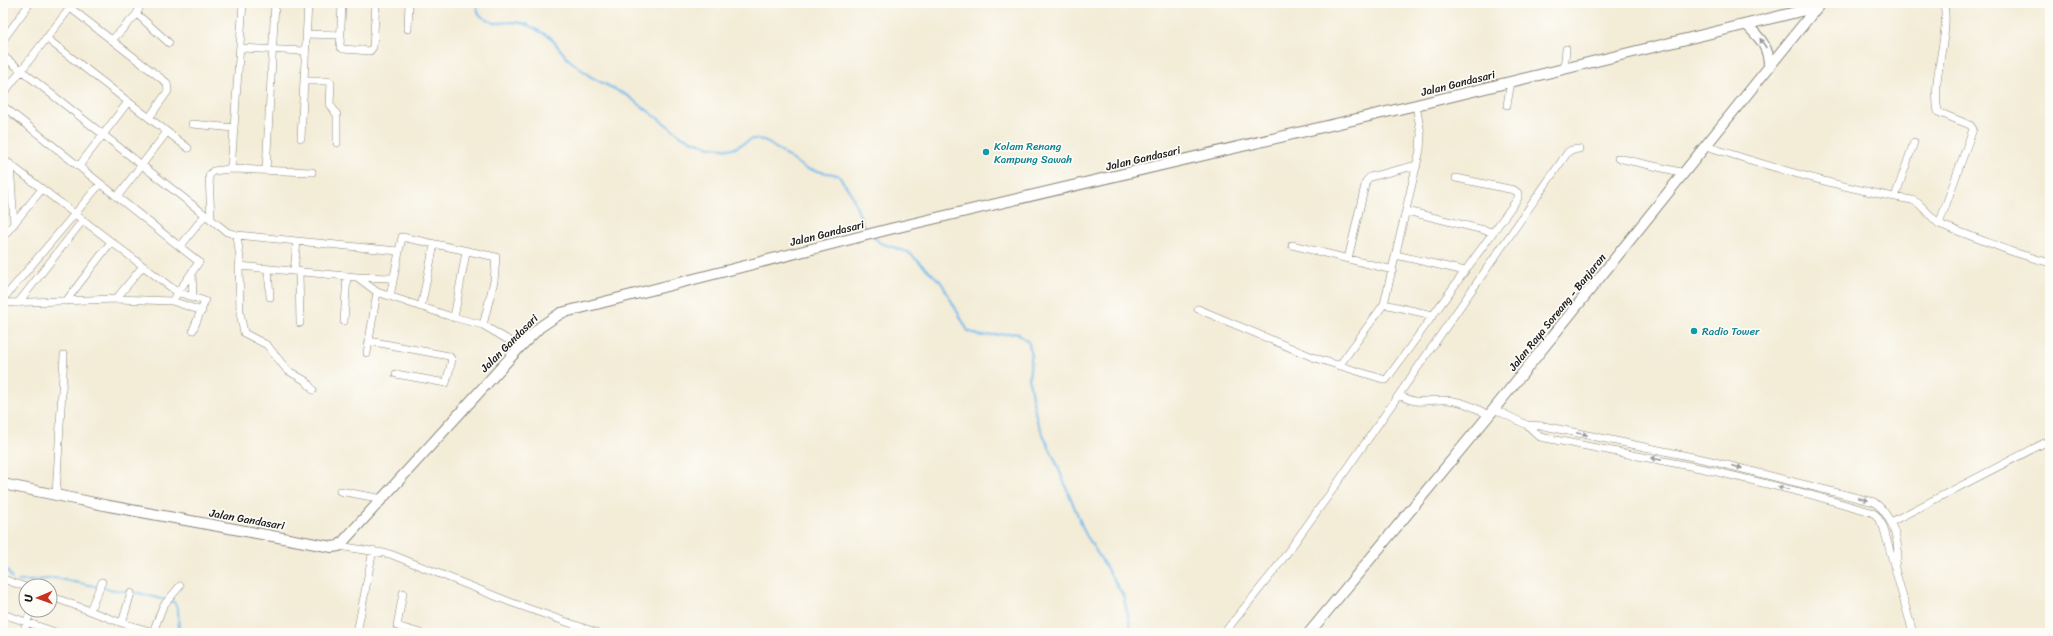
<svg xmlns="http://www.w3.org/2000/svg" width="2053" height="636" font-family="Sriracha,sans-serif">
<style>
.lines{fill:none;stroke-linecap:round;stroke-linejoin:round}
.stream{stroke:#77bcee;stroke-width:2}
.street-casing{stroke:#88847a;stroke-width:8}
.secondary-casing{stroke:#88847a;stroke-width:12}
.street{stroke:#fff;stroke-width:7}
.secondary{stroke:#fff;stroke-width:10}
.oneway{fill:#999}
.culture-dot{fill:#0f9aa8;stroke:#fdfcf7;stroke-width:1.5}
.labels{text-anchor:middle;stroke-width:3.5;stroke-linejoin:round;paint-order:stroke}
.street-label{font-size:11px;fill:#1c1c1c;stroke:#fdfcf7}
.culture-label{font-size:11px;fill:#0d838f;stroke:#fdfcf7;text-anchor:start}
</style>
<rect width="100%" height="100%" fill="#fdfcf7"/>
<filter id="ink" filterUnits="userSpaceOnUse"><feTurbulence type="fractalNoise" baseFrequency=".025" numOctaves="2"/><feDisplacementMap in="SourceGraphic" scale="8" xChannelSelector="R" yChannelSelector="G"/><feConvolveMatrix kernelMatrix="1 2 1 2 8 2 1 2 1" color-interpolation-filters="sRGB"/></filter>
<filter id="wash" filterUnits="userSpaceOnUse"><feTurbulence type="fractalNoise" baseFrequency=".012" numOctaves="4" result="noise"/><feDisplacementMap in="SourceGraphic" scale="16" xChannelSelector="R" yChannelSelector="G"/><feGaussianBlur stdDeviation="0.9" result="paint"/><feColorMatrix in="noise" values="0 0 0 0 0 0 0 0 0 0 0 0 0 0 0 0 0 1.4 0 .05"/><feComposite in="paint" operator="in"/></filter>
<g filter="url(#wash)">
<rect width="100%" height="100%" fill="#f3ecd7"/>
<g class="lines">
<path class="stream" d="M479,3L477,7L479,15L493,23L516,22L526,24L550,37L568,59L591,77L628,96L683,137L710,147L733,149L752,139L764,140L806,169L838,175L851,193L864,226L869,231
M873,236L880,243L908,252L941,282L968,331L981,336L1018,333L1029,343L1031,357L1029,381L1037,421L1055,460L1085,533L1123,595L1132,633
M3,563L12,579
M18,581H29L55,578L114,590L139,593L165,600
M169,601L174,602L178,609L179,633"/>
</g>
</g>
<g filter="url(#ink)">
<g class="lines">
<g class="street-casing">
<path id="street" d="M64,3L167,83L168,91L149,118
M342,3L340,47L343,49L370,51L373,47L376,3
M137,14L169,43
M408,29L409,3
M306,34L341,35
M46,38L188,148
M3,40L30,3
M112,40L137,14L141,3
M240,48L305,51
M3,56L227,232L237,235L240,259L239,266L240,313L244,333L267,345L287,370L306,381L313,390
M1564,69L1566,49
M304,81H328L331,83L330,104L337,115V143
M3,94L70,8
M1507,105L1511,82
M3,106L199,262L172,301L116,299L3,303
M192,124L234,128
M301,138L308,3
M1706,146C1773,168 1843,189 1912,200L1918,203L1939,224L2013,252L2050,263
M1618,158L1685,173
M3,159L177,292L205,301L193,330
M10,164L14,224
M79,166L128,102
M231,169L243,3
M266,171L275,3
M117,197L167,132
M1895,197L1914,142
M1407,211L1492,232
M211,219L209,176L213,171L231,169L312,172
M1939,224L1973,129L1970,125L1938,112C1931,75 1950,39 1944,3
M237,235L398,251
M3,237L42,189
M1292,245L1393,270
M180,247L205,215
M1396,255L1465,271
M1348,259L1366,181L1370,177L1417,165
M239,266L357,277L377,292L449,316L483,325L520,347
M268,269L270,297
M294,271L297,241
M299,271L300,323
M192,272L193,298
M357,277L393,278
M390,296L402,237L496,257L494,281L483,325
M3,299L100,184
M116,299L143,266
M66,301L111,242
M172,301L202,311
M18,303L83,220
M1384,304L1432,315
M421,307L434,245
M1198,309L1315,358L1386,380L1518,198V193L1514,190L1456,178
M454,318L466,252
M344,321L347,276
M369,341L449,356L452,360L446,383L396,374
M367,353L377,292
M1339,366L1384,304L1420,150L1421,134L1416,105
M1399,395C1419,406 1424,399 1444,400C1460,400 1475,407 1488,415
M1494,409L1527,425L1540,437L1705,469L1808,494L1871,512L1876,515L1883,526L1913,633
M1527,425L1544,426L1707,460L1874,502C1891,514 1904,546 1894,566
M340,491L383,499
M56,495L64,355
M1891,522L2050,440
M339,546L390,554L510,602L598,633
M3,579L26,587
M403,593L397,626L420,633
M50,596L122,623L157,633
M90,610L102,582
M3,614L58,633
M122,623L131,593
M153,632L163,606L180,586
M23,633L31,610
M357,633L373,550
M1224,633L1274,571L1331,492L1568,152L1571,150L1579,149"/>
</g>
<g class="secondary-casing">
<path id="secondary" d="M1747,25C1760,38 1769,47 1769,66
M3,484L109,506L332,547L339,546L520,347L540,327L561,313L890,229L1416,105L1817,7
M1309,633L1494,409L1818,6"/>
</g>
<use href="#street" class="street"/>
<use href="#secondary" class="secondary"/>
</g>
<defs><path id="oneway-solid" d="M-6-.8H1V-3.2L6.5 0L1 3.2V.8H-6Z"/></defs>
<g class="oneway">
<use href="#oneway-solid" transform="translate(1763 43) rotate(-123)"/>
<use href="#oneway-solid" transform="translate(1582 434) rotate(12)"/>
<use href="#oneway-solid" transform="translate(1656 459) rotate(-169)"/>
<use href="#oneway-solid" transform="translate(1737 467) rotate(14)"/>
<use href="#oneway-solid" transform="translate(1783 488) rotate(-166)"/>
<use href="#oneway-solid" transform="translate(1863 499) rotate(14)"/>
</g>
</g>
<g class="culture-dot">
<circle cx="986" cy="152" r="4"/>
<circle cx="1694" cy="331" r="4"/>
</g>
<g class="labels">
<g class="street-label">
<text transform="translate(1458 83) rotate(-14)" y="4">Jalan Gandasari</text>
<text transform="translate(1143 158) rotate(-13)" y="4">Jalan Gandasari</text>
<text transform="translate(827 233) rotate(-14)" y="4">Jalan Gandasari</text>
<text transform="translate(1557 312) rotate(-51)" y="4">Jalan Raya Soreang - Banjaran</text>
<text transform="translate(509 343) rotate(-45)" y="4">Jalan Gandasari</text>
<text transform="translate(247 519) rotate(10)" y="4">Jalan Gandasari</text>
</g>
<g class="culture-label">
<text x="994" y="150">Kolam Renang<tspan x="994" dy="13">Kampung Sawah</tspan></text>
<text x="1702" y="335">Radio Tower</text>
</g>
</g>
<rect width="2053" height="636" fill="none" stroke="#fdfcf7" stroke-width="16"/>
<g transform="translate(38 598) rotate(268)"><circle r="19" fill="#fdfcf7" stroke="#a3a29f"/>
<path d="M0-3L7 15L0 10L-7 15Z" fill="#c8321e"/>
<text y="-6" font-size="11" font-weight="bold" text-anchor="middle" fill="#1c1c1c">U</text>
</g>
</svg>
